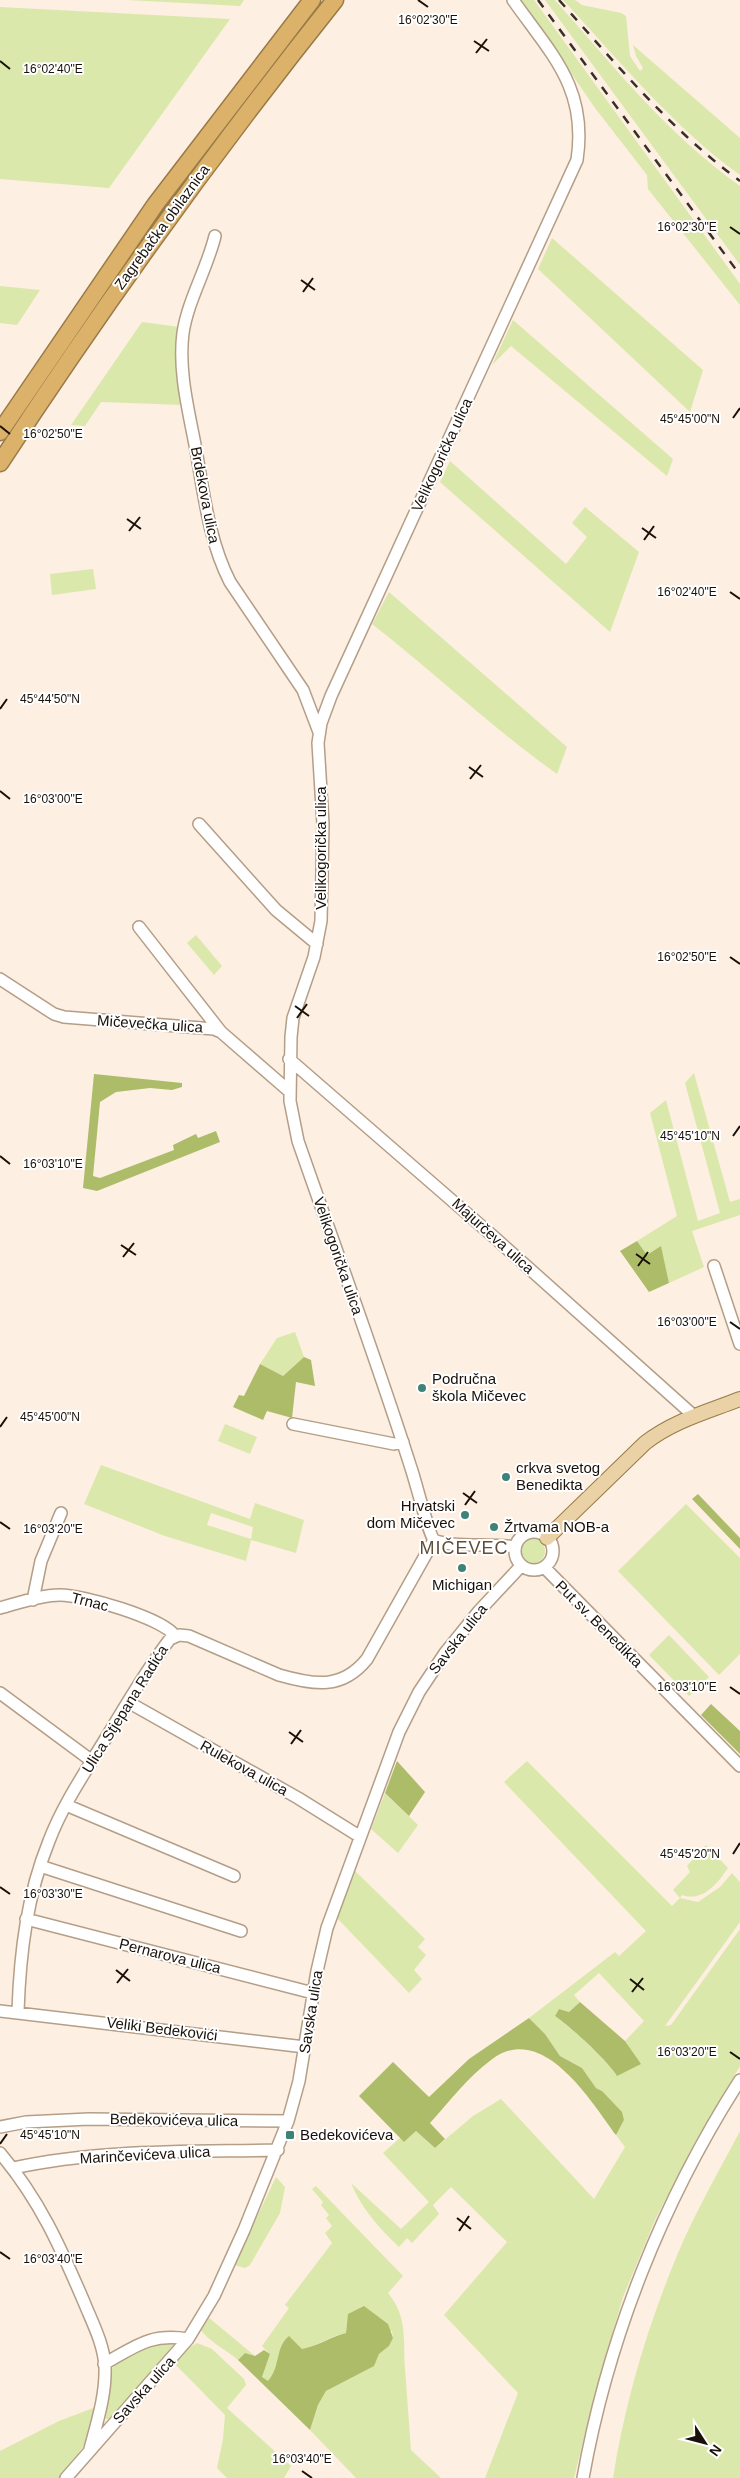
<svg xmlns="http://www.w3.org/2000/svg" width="740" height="2478" font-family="Arial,sans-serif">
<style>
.green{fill:#dbe8ab;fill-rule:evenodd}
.forest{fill:#adbc69}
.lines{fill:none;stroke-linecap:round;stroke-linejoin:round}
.minor-casing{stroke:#b49e88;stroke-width:14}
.major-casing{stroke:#987a48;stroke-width:16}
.highway-casing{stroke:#987a48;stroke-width:19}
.minor{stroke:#fff;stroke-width:11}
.major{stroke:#ead1a6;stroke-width:14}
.highway{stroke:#dcb26a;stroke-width:16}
.rail{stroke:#382f26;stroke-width:2.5;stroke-dasharray:9 9;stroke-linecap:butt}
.ticks{fill:none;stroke:#191109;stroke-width:2}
.poi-dot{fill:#3f8376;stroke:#fff;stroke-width:2}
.labels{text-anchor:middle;stroke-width:4;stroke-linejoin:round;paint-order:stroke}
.street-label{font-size:15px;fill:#191109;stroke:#fff}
.poi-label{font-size:15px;fill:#191109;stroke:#fff;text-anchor:start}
.quarter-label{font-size:18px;letter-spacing:1px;fill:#614e3a;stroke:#fff}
.ticks-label{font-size:12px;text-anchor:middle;fill:#191109;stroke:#fff;stroke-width:4;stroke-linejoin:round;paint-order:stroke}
</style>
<rect width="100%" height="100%" fill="#fdefe1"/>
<path class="green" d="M127,0H244L240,6Z
M521,0H534L740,284V305L648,189L647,175L595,108Z
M545,0H555C613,66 668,135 740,186V265Z
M563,0H575L582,5L621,13L626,16L630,56L640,71L643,68L636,56L633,45L740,138V175C673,127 619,60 563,0Z
M0,7L230,19L109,188L0,179Z
M552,238L703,370L690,412L538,269Z
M0,286L40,290L17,325L0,323Z
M513,320L673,459L667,476L511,346L492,365Z
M142,322L180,327L183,405L101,402L85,426L71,425Z
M450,461L566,564L587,537L572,523L585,507L639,552L610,632L440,482Z
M93,569L96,589L52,595L50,574Z
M389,592L567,747L557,774C492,728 435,673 372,624Z
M196,935L222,966L214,975L187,943Z
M694,1073L730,1202L740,1199V1215L692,1231L704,1267L669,1283L661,1247L647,1255L637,1241L677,1216L650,1113L666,1100L698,1221L720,1213L685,1083Z
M295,1332L304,1357L283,1376L260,1364L277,1338Z
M225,1424L257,1437L250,1454L218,1441Z
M101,1465L250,1519L255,1503L304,1520L296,1553L251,1540L246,1561L165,1536L84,1504ZM211,1513L253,1527L251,1539L207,1525Z
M686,1504L740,1558V1654L719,1675L618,1571Z
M519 1551a13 13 0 1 1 26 0a13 13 0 1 1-26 0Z
M669,1635L709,1677L689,1696L649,1655Z
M527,1761L672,1906L680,1898L673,1890L690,1872L687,1866L706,1845L728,1868C717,1884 703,1902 682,1895L680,1898L698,1902L720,1887L732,1873L740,1882V1922L665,2026L671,2025L740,1929V2066L695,2142L655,2220L623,2297L594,2397L574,2478H485L518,2393L444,2315L507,2242L451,2187L433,2205L439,2214L412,2243L407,2238L399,2247C378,2227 362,2209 351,2183L401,2229L429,2202L383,2153L400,2138L405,2141L416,2131L435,2148L473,2116L501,2099L594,2199L625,2147L616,2135L624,2120L602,2091L596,2088L582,2068L560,2056L545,2034L529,2018L615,1952L619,1956L646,1931L504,1782ZM599,1973L644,2021L625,2041L640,2064L616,2075C608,2061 570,2026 555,2016L559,2009L569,2012L580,2002L574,1995Z
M385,1793L418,1825L398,1853L371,1829Z
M354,1870L425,1939L418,1947L426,1955L414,1970L422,1979L409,1993L337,1918Z
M740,2131V2478H613C625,2401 648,2325 678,2253C696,2211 719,2171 740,2131Z
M276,2177L285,2187L280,2213L250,2265L245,2268L234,2265Z
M316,2186L403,2276L388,2293C408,2317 403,2341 405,2369C407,2396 409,2423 411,2450L441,2478H356L310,2430L318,2405L326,2391L373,2366L379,2354L389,2346L393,2338L392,2331L347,2325L346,2333C330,2336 318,2346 302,2349L296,2344L279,2358L275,2373L268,2382L262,2377L270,2354L262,2346L289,2308L285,2305L332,2243L325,2233L332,2226L326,2218L329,2215L321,2205L323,2202L312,2189Z
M208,2317L255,2356L245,2353L238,2360C228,2351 207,2340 201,2330Z
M166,2339L177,2343L126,2404L123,2402L110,2419H106L105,2415L110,2371L118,2362V2360Z
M197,2343L212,2349L244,2379L246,2385L227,2408L291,2466L284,2478H227L217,2468L223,2439L225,2415L175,2364L187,2349Z
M96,2407L84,2446L59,2478H0V2451L59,2421Z"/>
<path class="forest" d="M94,1074L182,1083V1087L172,1090L150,1088L116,1092L100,1102L93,1176L100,1178L174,1150L173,1145L196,1134L198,1138L216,1131L220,1142L97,1191L83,1188Z
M637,1241L647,1255L661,1246L669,1283L649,1292L620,1251Z
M304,1357L311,1360L315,1386L296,1382L292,1418L267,1411L263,1420L233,1407L239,1395L244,1396L260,1364L283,1376Z
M698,1494L740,1538V1549L692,1499Z
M711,1704L740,1731V1754L701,1715Z
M397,1761L425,1792L409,1816L385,1793Z
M580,2002L625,2041L641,2064L617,2076C608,2061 570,2026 555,2016L559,2009L569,2012Z
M529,2018L545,2034L560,2056L582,2068L596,2088L602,2091L622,2112L624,2120L616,2135C591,2101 542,2020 491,2060C468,2077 449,2102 430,2123L445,2139L435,2148L416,2131L404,2142L359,2096L393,2062L429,2097L469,2059Z
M364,2306L388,2324L393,2338L389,2346L379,2354L374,2366L326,2391L318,2405L310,2430L238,2360L245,2353L255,2356L264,2350L270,2354L262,2377L268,2381C281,2366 275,2347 289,2336L302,2349C318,2346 330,2337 346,2333L348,2314Z"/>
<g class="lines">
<g class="minor-casing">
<path id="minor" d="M215,236C207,269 188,300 183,333C178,372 189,412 196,450C204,495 209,541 230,582L303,690L319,732
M199,824L276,910L317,944
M139,927L221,1032
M0,979L54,1014L64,1017L214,1029L221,1032L289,1091
M289,1059L494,1237L694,1416
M714,1266L740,1344
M293,1424L394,1444L403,1442
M515 1551a19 19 0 1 1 38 0a19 19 0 1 1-38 0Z
M434,1540C429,1535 415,1479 411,1468C376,1358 336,1250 298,1141L290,1101L291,1037L293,1018L314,957L321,921L323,824L318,743L321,723L331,696L577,160C588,88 551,54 513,0
M434,1540C451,1548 493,1543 515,1547
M544,1567L740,1766
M33,1600L41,1561L61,1513
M0,1608C19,1603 40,1595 60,1595C83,1595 163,1618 175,1636
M0,1693L92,1761
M128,1702L298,1798L359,1836
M66,1805L234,1876
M40,1866L241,1931
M26,1919L313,1993
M0,2011L305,2047
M18,2011C20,1953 27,1895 49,1841C63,1804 86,1771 106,1738C126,1705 146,1670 170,1639L179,1635L189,1636L279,1675C314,1685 342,1690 367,1659L434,1540
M0,2127L26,2122L89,2119L288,2121
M0,2153C39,2199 60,2246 84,2302C92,2322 104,2344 105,2367C106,2395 97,2422 90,2449
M13,2168C100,2149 190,2152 278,2150
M104,2364C136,2346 150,2333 188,2339
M66,2478L188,2339L214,2296L244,2230L288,2121L299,2081L317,1971L327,1928L399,1732L419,1692L445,1653L479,1611L521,1566
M583,2478C608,2338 663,2200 740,2080"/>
</g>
<g class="major-casing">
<path id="major" d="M547,1538L645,1443C673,1421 707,1412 740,1399"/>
</g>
<g class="highway-casing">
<path id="highway" d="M0,432L155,205L312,0
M0,463C105,303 216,149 335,0"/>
</g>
<use href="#minor" class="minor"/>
<use href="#major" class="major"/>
<use href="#highway" class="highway"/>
<path class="rail" d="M538,0L740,275
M559,0C616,64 671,130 740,181"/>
</g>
<path class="ticks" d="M418,0L428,7M474,41L489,51M476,53L487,39M0,61L10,69M730,227L740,234M301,280L315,290M303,292L313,278M733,418L740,408M0,426L10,434M127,519L141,529M642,528L656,538M129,531L140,517M644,540L654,526M730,592L740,599M0,709L7,699M469,767L483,777M470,779L481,765M0,791L10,799M730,957L740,964M295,1006L309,1016M297,1018L307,1004M733,1136L740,1126M0,1156L10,1164M121,1245L136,1255M636,1254L650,1264M123,1257L134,1243M638,1266L648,1252M730,1322L740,1329M0,1427L7,1417M463,1493L477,1503M465,1505L475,1491M0,1522L10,1529M730,1687L740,1694M289,1732L303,1742M291,1744L301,1730M733,1854L740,1843M0,1887L10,1894M116,1970L130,1981M630,1979L644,1990M117,1983L128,1969M632,1992L643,1978M730,2052L740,2059M0,2144L7,2134M457,2218L471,2229M459,2231L469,2216M0,2252L10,2259M302,2471L312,2478"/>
<g class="poi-dot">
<circle cx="422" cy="1388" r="5"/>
<circle cx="506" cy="1477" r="5"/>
<circle cx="465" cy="1515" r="5"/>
<circle cx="494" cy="1527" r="5"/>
<circle cx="462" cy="1568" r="5"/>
<rect x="285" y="2130" width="10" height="10" rx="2.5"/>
</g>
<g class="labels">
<g class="street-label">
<text transform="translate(162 227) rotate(-54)" y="5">Zagrebačka obilaznica</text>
<text transform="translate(442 455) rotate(-65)" y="5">Velikogorička ulica</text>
<text transform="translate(205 495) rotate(79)" y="5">Brdekova ulica</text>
<text transform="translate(321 848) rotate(-90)" y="5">Velikogorička ulica</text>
<text transform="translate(150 1024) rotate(4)" y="5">Mičevečka ulica</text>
<text transform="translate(493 1236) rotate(42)" y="5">Majurčeva ulica</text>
<text transform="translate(338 1256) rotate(71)" y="5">Velikogorička ulica</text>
<text transform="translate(90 1602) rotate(14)" y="5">Trnac</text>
<text transform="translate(599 1624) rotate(45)" y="5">Put sv. Benedikta</text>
<text transform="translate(458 1639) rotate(-52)" y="5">Savska ulica</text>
<text transform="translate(125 1709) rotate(-58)" y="5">Ulica Stjepana Radića</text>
<text transform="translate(244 1768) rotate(29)" y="5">Rulekova ulica</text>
<text transform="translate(170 1956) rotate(14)" y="5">Pernarova ulica</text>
<text transform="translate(311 2012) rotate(-81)" y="5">Savska ulica</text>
<text transform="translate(162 2029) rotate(7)" y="5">Veliki Bedekovići</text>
<text transform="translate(174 2120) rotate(1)" y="5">Bedekovićeva ulica</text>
<text transform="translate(145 2155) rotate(-3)" y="5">Marinčevićeva ulica</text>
<text transform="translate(144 2390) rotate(-48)" y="5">Savska ulica</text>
</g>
<g class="poi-label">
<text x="432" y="1384">Područna<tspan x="432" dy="17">škola Mičevec</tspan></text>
<text x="516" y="1473">crkva svetog<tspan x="516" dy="17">Benedikta</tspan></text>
<text x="455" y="1511" text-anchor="end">Hrvatski<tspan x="455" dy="17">dom Mičevec</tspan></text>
<text x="504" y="1532">Žrtvama NOB-a</text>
<text x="462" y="1590" text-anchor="middle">Michigan</text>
<text x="300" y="2140">Bedekovićeva</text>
</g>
<g class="quarter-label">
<text x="464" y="1554">MIČEVEC</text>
</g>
</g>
<g class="ticks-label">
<text x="428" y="24">16°02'30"E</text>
<text x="53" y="73">16°02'40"E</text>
<text x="687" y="231">16°02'30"E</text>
<text x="690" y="423">45°45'00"N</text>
<text x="53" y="438">16°02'50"E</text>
<text x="687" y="596">16°02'40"E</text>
<text x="50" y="703">45°44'50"N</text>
<text x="53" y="803">16°03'00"E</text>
<text x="687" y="961">16°02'50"E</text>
<text x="690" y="1140">45°45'10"N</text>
<text x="53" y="1168">16°03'10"E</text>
<text x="687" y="1326">16°03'00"E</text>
<text x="50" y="1421">45°45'00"N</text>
<text x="53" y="1533">16°03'20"E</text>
<text x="687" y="1691">16°03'10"E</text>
<text x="690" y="1858">45°45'20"N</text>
<text x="53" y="1898">16°03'30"E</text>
<text x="687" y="2056">16°03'20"E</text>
<text x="50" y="2139">45°45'10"N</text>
<text x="53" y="2263">16°03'40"E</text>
<text x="302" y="2463">16°03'40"E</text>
</g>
<g transform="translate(705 2443) rotate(126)" stroke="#ffffff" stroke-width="4" paint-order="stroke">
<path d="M0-4L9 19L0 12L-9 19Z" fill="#191109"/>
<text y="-8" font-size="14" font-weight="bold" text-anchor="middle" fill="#191109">N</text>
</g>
</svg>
